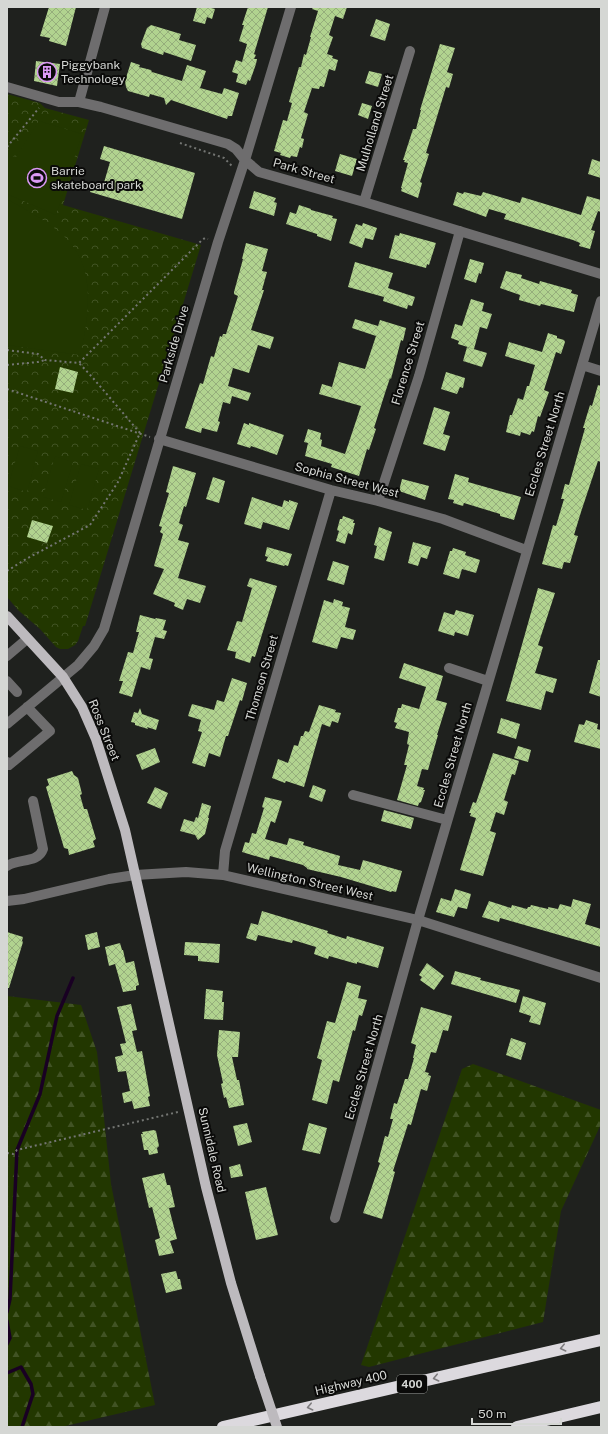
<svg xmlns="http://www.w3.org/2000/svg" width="608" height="1434" font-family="'Public Sans',sans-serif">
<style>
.forest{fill:url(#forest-firs)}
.park{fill:url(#park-crowns)}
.garden{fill:#223700}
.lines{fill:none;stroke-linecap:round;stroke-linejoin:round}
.stream{stroke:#190023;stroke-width:3.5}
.building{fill:url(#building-cross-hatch)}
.path{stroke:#747673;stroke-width:2;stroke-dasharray:2 3;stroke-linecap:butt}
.minor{stroke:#6e6d6e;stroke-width:10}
.major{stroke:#bdbabe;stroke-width:10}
.highway{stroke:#dcd9de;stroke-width:12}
.major-bridge{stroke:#bdbabe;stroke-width:10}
.oneway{stroke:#7e7c7e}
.labels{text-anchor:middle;stroke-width:4;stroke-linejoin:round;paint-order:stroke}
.shield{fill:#0a0a09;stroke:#989a97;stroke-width:1}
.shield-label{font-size:11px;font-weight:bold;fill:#d5d7d4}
.poi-label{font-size:12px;fill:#d5d7d4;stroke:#0a0a09;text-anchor:start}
.street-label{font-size:12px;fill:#d5d7d4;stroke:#0a0a09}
</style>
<defs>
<pattern id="forest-firs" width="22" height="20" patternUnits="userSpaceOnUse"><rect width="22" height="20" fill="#223700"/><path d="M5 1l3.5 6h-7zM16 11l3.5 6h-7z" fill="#415324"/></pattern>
<pattern id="park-crowns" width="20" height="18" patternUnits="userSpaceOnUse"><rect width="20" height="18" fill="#223700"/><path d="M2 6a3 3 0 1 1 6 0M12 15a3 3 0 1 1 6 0" fill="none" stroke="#415324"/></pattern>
<pattern id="building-cross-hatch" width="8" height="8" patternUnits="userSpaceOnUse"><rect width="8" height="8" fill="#b1d38f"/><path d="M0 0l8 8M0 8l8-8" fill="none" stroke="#95ae7b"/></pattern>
</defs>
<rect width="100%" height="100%" fill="#1f211e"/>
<path class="forest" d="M7,996L81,1005L97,1052L111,1184L155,1405L61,1427H7Z
M473,1064L601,1110V1124L561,1211L543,1322L369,1367L361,1365L462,1069Z"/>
<path class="park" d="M7,94L40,103L45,108L89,120L63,205L201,245L85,626H83L78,641L75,645L68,649H60L56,647L40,629L18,610L7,597Z"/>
<path class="garden" d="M39,121L82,134L56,215L7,194V161H8L12,156L16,157Z
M7,199C27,210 58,227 72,245C96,276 88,321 80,355L7,345Z
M20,446L38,451L27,492L8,486Z
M55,456L73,462L61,502L43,497Z
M81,464L99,469L87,510L69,505Z"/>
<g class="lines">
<path class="stream" d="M7,1312L10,1299L17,1150L40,1094L57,1016L73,978
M7,1321L10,1338L7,1344
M7,1373L21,1367L31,1384L33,1394L22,1427"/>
</g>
<path class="building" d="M49,7H76L66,46L49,41L50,38L40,36Z
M197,7H207L215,9L212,19L207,17L205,24L193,21Z
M248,7H268L254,54L256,55L254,59H257L256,64L250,81L248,80L246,85L236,82L238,74L232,72L236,60L242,62L247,44L239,41L244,25H242Z
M313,7H347L343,19L335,16L329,35L333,37L327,54L333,56L332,58L338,60L335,71L329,69L324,87L320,86L319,89L312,88L304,112L308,114L301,138L304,139L302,148L300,147L297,157L291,156L290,158L280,155L281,153L274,151L283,120L287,121L292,103L289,102L299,67H301L304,54L306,55L311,37H310L318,11L312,9Z
M376,19L390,24L385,41L370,36Z
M151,25L181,34L179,40L196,45L191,61L164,52L163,55L142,48L141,44L147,28Z
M440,44L455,48L447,72L453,74L449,88L446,87L426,153L429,154L420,182L422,183L418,198L401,191L402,188H401L408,163L404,162L405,160H403L413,129H416L421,110H420Z
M36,61L60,64L57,86L34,81Z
M131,62L140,65L139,67L151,70L152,72L182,81L187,65L206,71L200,88L222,94L224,88L239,93L232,116H228L227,119L171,100L166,105L164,98L150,94L149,97L128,91L126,87L125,81Z
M369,71L382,74L378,87L365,83Z
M362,103L372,106L368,119L358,115Z
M104,146L195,173L182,219L90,192L93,183L103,186L110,162L100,159Z
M340,154L357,159L352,176L335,171Z
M592,159L601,162V178L588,174Z
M254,191L276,198L274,202L277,203L274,216L249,208Z
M457,192L463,194L464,192L481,196L483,192L520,203L522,197L581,215L587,196L601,200V212L598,211L591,230L595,231L590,249L579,246L580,243L573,240L504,219L506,214L489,209L486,217L453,205Z
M299,205L311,209V210L333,216L332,218L337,219L331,241L317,236V234L286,224L290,212L296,214Z
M363,223L377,228L373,240L365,238L362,248L349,243L356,224L362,226Z
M400,233L436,243L429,265L427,264L426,268L389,258L395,235L399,236Z
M246,243L268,249L262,271L267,272L262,290H264L251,330L274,337L270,349L258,345L249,373L233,368L228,386L251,393L248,401L232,396L230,404L223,402L218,421L220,422L217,432L202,428L201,433L185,428L200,383L203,384L211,356L214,357L220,336L222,337L223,334H226L238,296L234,294V292L243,259H242Z
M470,259L484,263L481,274L479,273L476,283L464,279Z
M355,262L393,273L388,288L415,297L412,306L408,305L407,309L383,301L384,297L348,287Z
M506,271L522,275L521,278L539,284L540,281L572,290L571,293L578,295L574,312L541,304L540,306L519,300L520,295L500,288Z
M471,299L484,303L482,311L492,314L487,329L480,327L474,349L458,344L459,341L451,338L455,324L462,326Z
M355,319L378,326L380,320L406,328L403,341L401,340L391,379L390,378L385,393L374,428L376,429L369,450L367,449L359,476L331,467L332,464L305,456L308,443L304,442L308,429L321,433L320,439L322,440L321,446L345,454L361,406L319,394L322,384L332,387L339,362L365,369L376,336L352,328Z
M548,333L557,336V338L564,340L565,342L561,354L556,352L544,390L549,392L540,417L538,416L534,432L532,431L530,435L521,432L520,436L506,432L510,415H512L518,398L523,400L527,386H529L535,365L505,356L509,342L542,352Z
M467,347L487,353L482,367L463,361Z
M60,367L78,372L73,393L55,389Z
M446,372L465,378L463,388L460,387L457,394L441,389Z
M598,385L601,386V462L598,461L581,512L574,535L578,536L570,563L564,562L562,569L542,564L553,525L556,526L564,499H561L565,484L569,485L585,428H583L590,405L592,406Z
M434,407L450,412L443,434L450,436L445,451L423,444Z
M244,423L249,425V423L284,435L277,455L251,446L250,448L237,444Z
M173,466L196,473L186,507L184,506L179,523L183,525L178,540L189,543L178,578L206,586L200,603L187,599L183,610L174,606L175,603L153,594L164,569L154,566L163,534L160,532L162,527L159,526L169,493L166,492Z
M455,474L469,478L468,482L521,497L514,520L500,516V514L464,503L463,506L453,503L454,500L448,499Z
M213,477L225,481L219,503L206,499Z
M402,479L429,486L425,500L399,491Z
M252,497L282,507L284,500L289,502V500L298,503L289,530L263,522L261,529L244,524Z
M343,516L354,520L353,523H355L352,535L348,533L345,544L336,541L339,531L337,530L340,519H342Z
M32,520L53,526L47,543L27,537Z
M379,527L392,532L384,561L374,558L377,546L374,545Z
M413,542L431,547L427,559L421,557L418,566L408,563Z
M267,547L292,554L288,566L285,565L284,566L266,561L268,557L265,556Z
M453,548L466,552L465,555L480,560L476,573L462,569L459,579L443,574L450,551H452Z
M333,561L349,566L344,585L327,580Z
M250,578L277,586L255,657L252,656L250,663L235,658L236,652L227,650L237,621L242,622L252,588L247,586Z
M538,588L555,593L538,645L543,647L535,673L557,679L553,693L546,691L541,710L506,701Z
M334,599L343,602L342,606L350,608L345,627L356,630L353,640L341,637L337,649L312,642L324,600L333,603Z
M456,610L474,615L468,636L455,632L454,636L438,631L444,612L454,615Z
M140,615L155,619L156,618L166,620L163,630L167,631L164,639L155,637L149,658L153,659L150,670L141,667L132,697L119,693L123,681H119L128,652L133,653L139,632H136Z
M598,660H601V697L589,693Z
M404,663L443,676L436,700L447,703L437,735H438L428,770L422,769L417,786L424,788L423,790H425L421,802L419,803L418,806L397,800L407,765H404L409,745L407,744L409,732L395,728L397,723L394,722L398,708H401L402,704L419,709L426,687L399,678Z
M232,678L247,683L242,701L240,700L228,736H226L220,757L209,753L205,767L192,763L202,732L198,731L201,720L188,716L192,704L214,710L217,700L224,702Z
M319,705L336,710L335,712L341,713L338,723L332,721L330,727L322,724L304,787L286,781L285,783L272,778L278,759L288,763L294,745L298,746L301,736H303L305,731L309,732Z
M140,708L142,714L159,720L156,730L147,727L148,729L135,725V723L131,722L134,712L138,713Z
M501,718L520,724L516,739L497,733Z
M586,720L598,724L597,729L601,730V749L574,742L579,724L584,725Z
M518,746L531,750L528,762L514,758Z
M155,748L160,762L142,770L136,755Z
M493,753L519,761L515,775L512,774L504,800L508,802L504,815L496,812L490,831L496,833L483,876L460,870L476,818L470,816L471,813H469L473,802L476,803Z
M72,771L74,775L78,778L82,794L80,795L84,809H87L96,839L93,841L95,847L69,855L68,849L64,848L46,787L49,785L47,779Z
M313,785L326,790L322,802L309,797Z
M155,787L168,793L161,809L147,803Z
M265,797L282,801L275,823L271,821L265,839L287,845L289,838L304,842L303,845L340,856L338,865L360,870L363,860L402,871L396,892L392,891L391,892L341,877L307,869V868L303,865L270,856L269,860L242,852L245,842L249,843L252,833L256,834L264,808L262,807Z
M202,803L211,806L208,818H209L205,834L198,840L195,835L180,831L184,819L194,822L196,817L198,818Z
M384,810L414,818L411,829L381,821Z
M455,889L471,894L467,909L458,907L454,917L436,912L441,898L451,901Z
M573,899L591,904L585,924L601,929V947L500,918L499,922L482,917L489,901L511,908L512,905L527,909L528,907H530L531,905L548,909V907L558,909L560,904L571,907Z
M262,911L328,931L327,933L346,939L347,936L384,947L378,968L357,962V964L329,956L328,959L314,954L316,947L293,940L292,943L258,935L256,941L246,938L251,923L258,925Z
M7,932L23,937L22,941L23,942L9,988H7Z
M97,932L100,947L88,950L85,935Z
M185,942L220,944L219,963L198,961V956L184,955Z
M120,943L122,950H123L126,963L134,961L139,985L136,986V990L123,992L115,964L109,966L105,947Z
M427,963L444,976L434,990L420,980L422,977L419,975Z
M455,971L481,978L480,980L520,990L516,1003L451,984Z
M347,982L361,986L358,998L367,1000L362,1016L359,1015L355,1031L353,1030L339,1082L333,1080L327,1104L312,1100L322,1060L317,1058L327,1021L335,1023Z
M206,989L223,991L222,1002H224L223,1020L204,1019Z
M523,996L546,1003L540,1025L529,1022L531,1016L519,1012Z
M131,1004L137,1030L132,1031L137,1052L142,1051L150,1096L148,1097L150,1106L134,1109L132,1101L124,1103L122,1093L130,1091L126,1071L118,1072L115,1057L123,1055L120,1044L126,1043L117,1007Z
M421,1007L452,1016L448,1031L443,1030L436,1053L431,1052L425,1072L429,1073L428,1075L431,1076L427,1091L421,1089L411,1125L408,1124L393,1171L395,1172L382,1219L363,1213L380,1163L378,1162L385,1136L388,1137L393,1119H390L394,1103L397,1104L405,1079H408L414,1058H413L416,1045L411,1043Z
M219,1030L240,1032L238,1057H232L237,1080H239L244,1105L229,1108L226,1097L224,1098L221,1084L223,1083L217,1055Z
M511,1038L526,1043L521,1060L506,1055Z
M247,1123L252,1142L238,1146L233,1126Z
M309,1123L327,1128L320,1154L302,1150Z
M154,1130L156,1131L159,1146L157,1148L158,1153L149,1155L148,1150H144L141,1134H143L142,1132Z
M240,1164L243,1176L231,1178L229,1167Z
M164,1173L167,1185H170L175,1207L169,1208L177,1239L170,1241L174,1253L159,1256L155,1240L160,1238L152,1207L149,1208L142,1178Z
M266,1187L278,1235L256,1240L245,1192Z
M176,1271L178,1279H180L182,1289L166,1293L161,1274Z"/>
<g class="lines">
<path class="path" d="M180,143L224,158L232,166
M7,147L39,108
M7,350L38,354L45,360L79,363L202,240L205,238L208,239
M7,365L38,362L45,360
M7,389L150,437
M7,571L26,559L90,525L118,482L140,433L93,378L79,363
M7,1153L13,1154L17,1150L178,1112"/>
<path class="minor" d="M7,87L59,102H79L101,107L228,144L236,149L245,160L259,172L364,202L601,274
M79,102L105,7
M364,202L410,51
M582,365L601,371
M159,439L331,490L378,501L443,519L526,550
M378,501L419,376L460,231
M7,656L27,639
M449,668L488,681
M7,681L17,692
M7,724L78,665L94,646L104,629L218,242L245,160L291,7
M7,762L9,765L50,731L27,707
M353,795L447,820
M7,866C18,858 38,864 43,849L33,801
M223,875L225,851L331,490
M7,901L24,899L109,879L135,875L186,872L223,875L418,920L601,978
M335,1218L418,920L601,301"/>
<path class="major" d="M7,616L63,677L82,707L96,739L125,830L206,1187L231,1283L260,1376"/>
<path class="highway" d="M223,1427L601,1340
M517,1427L601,1407"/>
<path class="major-bridge" d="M260,1376L277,1427"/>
</g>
<defs><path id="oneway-chevron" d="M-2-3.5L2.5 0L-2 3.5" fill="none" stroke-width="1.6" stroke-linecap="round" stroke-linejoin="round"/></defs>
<g class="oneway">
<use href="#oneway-chevron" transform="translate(563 1348) rotate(167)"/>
<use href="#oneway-chevron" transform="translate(436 1378) rotate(167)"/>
<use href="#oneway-chevron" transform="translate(310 1407) rotate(167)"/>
</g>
<defs>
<g id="building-ring" transform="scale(1)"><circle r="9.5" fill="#0a0a09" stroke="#db99f5" stroke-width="1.5"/><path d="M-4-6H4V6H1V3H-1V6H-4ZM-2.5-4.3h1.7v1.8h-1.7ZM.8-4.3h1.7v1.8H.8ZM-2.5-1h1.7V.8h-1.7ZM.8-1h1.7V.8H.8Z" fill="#db99f5"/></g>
<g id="stadium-ring" transform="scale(1)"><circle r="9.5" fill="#0a0a09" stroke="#db99f5" stroke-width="1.5"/><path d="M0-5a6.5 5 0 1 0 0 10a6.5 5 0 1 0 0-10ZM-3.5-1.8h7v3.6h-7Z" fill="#db99f5"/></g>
</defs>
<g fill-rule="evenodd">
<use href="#building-ring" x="47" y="72"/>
<use href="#stadium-ring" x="37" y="178"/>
</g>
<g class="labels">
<rect class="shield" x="397" y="1375" width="30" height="18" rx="3"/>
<g class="shield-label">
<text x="412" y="1388">400</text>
</g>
<g class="poi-label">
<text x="61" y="69">Piggybank<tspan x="61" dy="14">Technology</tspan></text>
<text x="51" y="175">Barrie<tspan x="51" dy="14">skateboard park</tspan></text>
</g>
<g class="street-label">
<text transform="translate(375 123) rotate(-73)" y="4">Mulholland Street</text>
<text transform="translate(304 171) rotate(16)" y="4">Park Street</text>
<text transform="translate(174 344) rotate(-74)" y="4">Parkside Drive</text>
<text transform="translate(408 363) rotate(-73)" y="4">Florence Street</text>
<text transform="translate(545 444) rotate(-73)" y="4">Eccles Street North</text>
<text transform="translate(347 480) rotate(15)" y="4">Sophia Street West</text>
<text transform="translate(262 678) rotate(-74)" y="4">Thomson Street</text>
<text transform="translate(104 730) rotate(68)" y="4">Ross Street</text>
<text transform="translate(453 755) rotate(-74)" y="4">Eccles Street North</text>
<text transform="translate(310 882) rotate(13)" y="4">Wellington Street West</text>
<text transform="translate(364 1067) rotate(-74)" y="4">Eccles Street North</text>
<text transform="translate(212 1150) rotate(77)" y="4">Sunnidale Road</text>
<text transform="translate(351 1383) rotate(-13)" y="4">Highway 400</text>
</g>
</g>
<rect width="608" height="1434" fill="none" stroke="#d5d7d4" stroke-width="16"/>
<path d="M472 1418v6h89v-6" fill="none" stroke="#d5d7d4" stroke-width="2"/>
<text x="478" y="1418" font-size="12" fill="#d5d7d4" stroke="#0a0a09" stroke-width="3" paint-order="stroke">50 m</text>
</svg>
